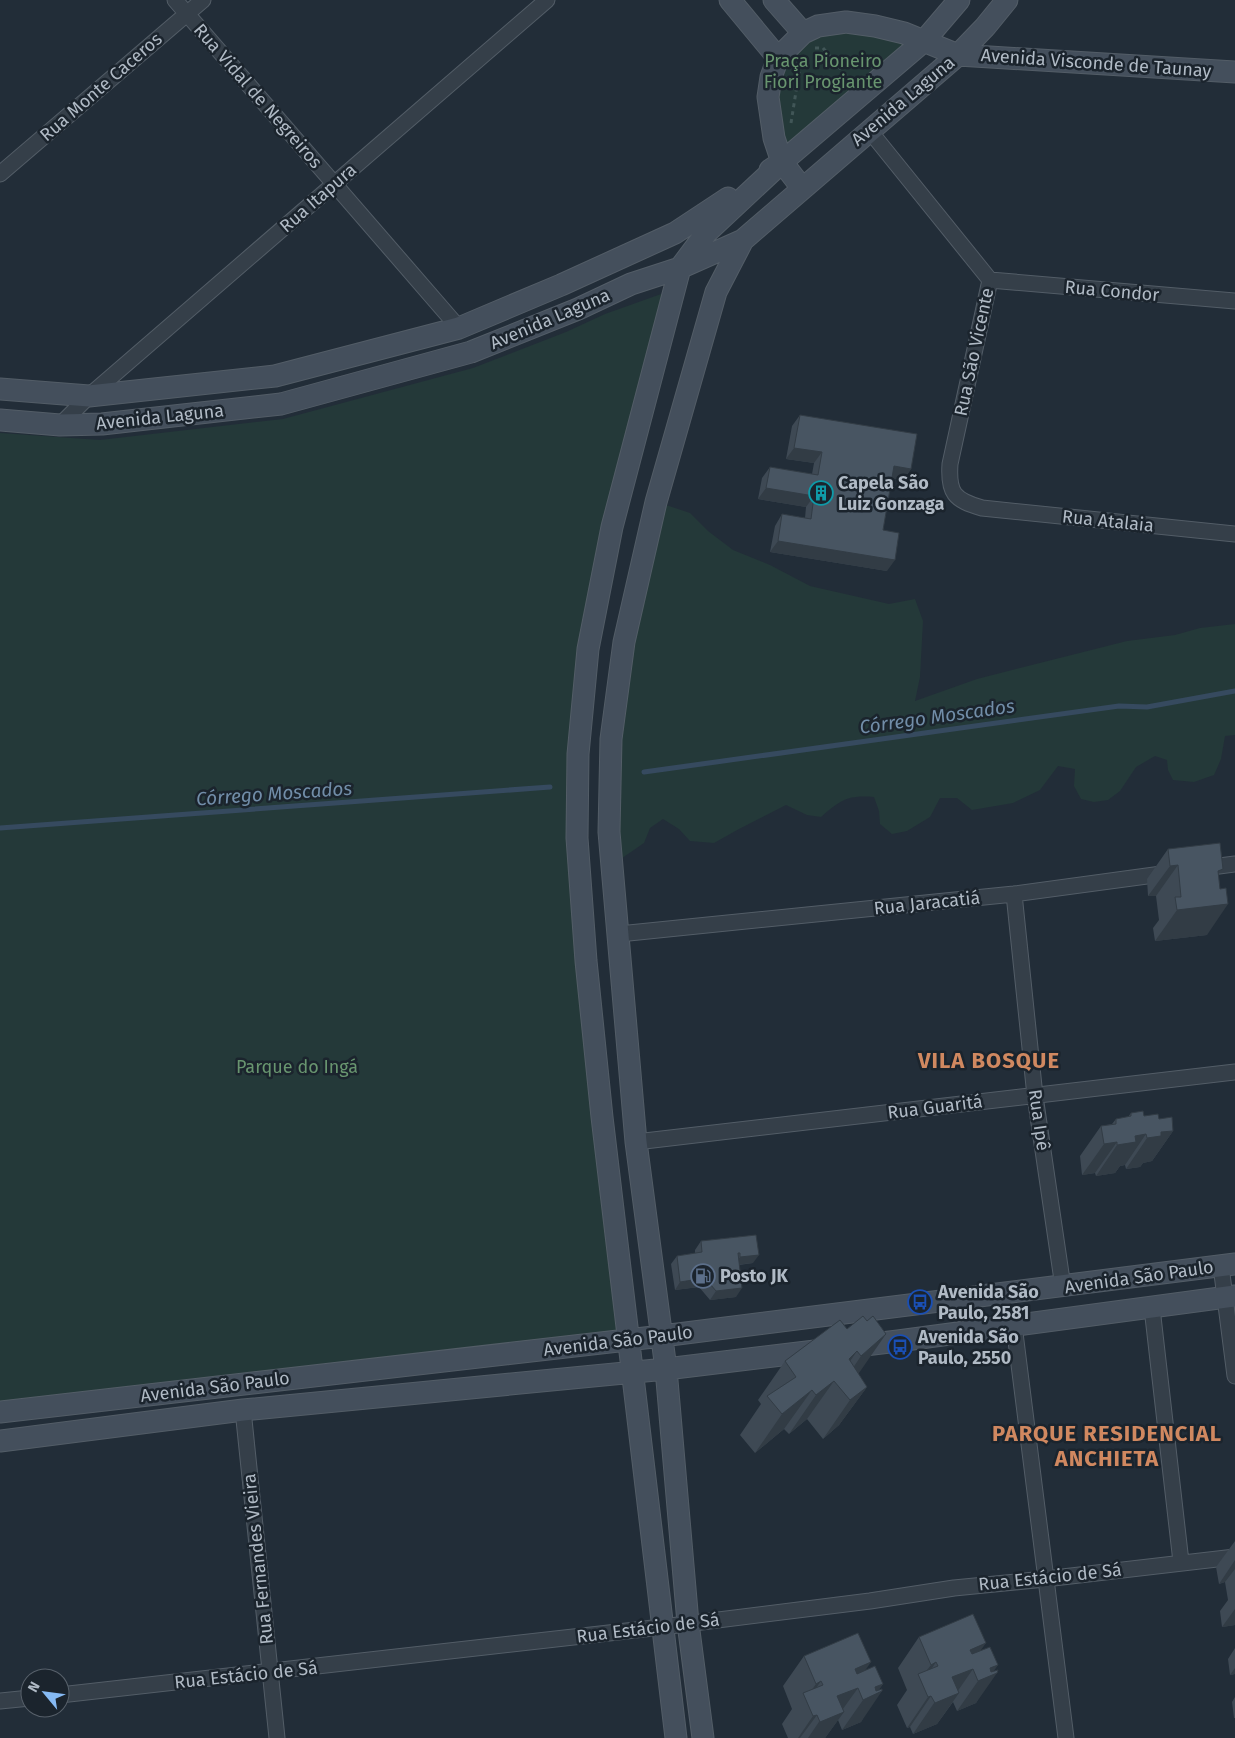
<svg xmlns="http://www.w3.org/2000/svg" width="1235" height="1738" font-family="'Fira Sans',sans-serif">
<style>
.green{fill:#243939}
.lines{fill:none;stroke-linecap:round;stroke-linejoin:round}
.stream{stroke:#364a5f;stroke-width:5}
.street-casing{stroke:#535d67;stroke-width:17}
.secondary-casing{stroke:#535d67;stroke-width:23}
.path{stroke:#415657;stroke-width:3;stroke-dasharray:4 4;stroke-linecap:butt}
.street{stroke:#353f49;stroke-width:15}
.secondary{stroke:#444f5c;stroke-width:21}
.wall{fill:#3e4954}
.shaded-wall{fill:#323c45}
.building{fill:#485562;stroke:#323c45}
.labels{text-anchor:middle;stroke-width:5;stroke-linejoin:round;paint-order:stroke}
.park-label{font-size:18px;fill:#68956f;stroke:#1b242d}
.street-label{font-size:18px;fill:#b0bac5;stroke:#1b242d}
.poi-label{font-size:18px;font-weight:bold;fill:#b0bac5;stroke:#1b242d;text-anchor:start}
.water-label{font-size:19px;font-style:italic;fill:#718da8;stroke:#1b242d}
.district-label{font-size:22px;font-weight:bold;letter-spacing:1px;fill:#d08860;stroke:#1b242d}
</style>
<rect width="100%" height="100%" fill="#222d38"/>
<path class="green" d="M818,26L924,41L782,162L768,97L793,42Z
M664,293L576,753L623,1336L0,1406V433L100,440L283,419L473,368L566,332L605,314Z
M660,503L690,513L708,531L733,550L770,565L810,586L889,604L915,599L923,621L920,677L915,701L977,679L1127,641L1175,635L1200,628L1235,624V735L1225,736L1221,759L1214,775L1194,782L1173,780L1168,770L1167,760L1155,756L1136,767L1120,791L1108,800L1094,802L1081,799L1074,786L1075,769L1058,766L1040,790L1013,803L972,810L957,798H940L930,817L907,831L892,834L880,824L879,811L874,797C847,795 841,800 821,817L807,815L786,805L739,829L714,843L690,841L679,829L663,819L650,828L644,843L612,865L613,739Z"/>
<g class="lines">
<path class="stream" d="M644,772L1119,706L1147,707L1235,691
M0,828L550,787"/>
<g class="street-casing">
<path id="street" d="M175,0L459,328
M869,130L990,280
M0,174L203,0
M990,280L950,464C948,493 954,500 982,508L1235,534
M990,280L1235,301
M60,425L89,396L547,0
M1204,868L1235,864
M1014,894L1035,1096L1063,1287
M619,934L1014,894L1169,873
M636,1142L1235,1072
M1221,1266L1235,1376
M1152,1308L1181,1562
M1014,1325L1066,1738
M243,1410L277,1738
M60,1695L662,1627L870,1601L954,1588L1045,1579L1235,1557
M0,1701L30,1698"/>
</g>
<g class="secondary-casing">
<path id="secondary" d="M730,0L778,58
M774,0L803,33
M770,170L782,162L924,41L959,0
M802,188L782,162L774,138L768,97L771,77L778,58L803,33L818,26L846,22L875,26L904,33L958,55L1235,72
M0,389L89,396L275,376L459,328L561,285L675,233L728,198
M0,420L60,425L102,424L281,404L471,352L578,309L631,284L680,268L743,240L958,55L985,27L1007,0
M0,1412L662,1336L1235,1264
M0,1441L243,1410L666,1369L898,1341L1235,1296
M676,1738L602,1117L586,961L577,838L578,754L588,649L612,527L680,268L707,232L782,162
M703,1738L688,1623L666,1369L636,1142L609,832L611,739L624,642L656,502L716,292L743,240"/>
</g>
<path class="path" d="M815,48H823L851,81
M791,123L801,60"/>
<use href="#street" class="street"/>
<use href="#secondary" class="secondary"/>
</g>
<path class="wall" d="M800,415L911,469L903,480L892,478L883,530L887,571L770,552L775,526L782,514L805,518L806,507L758,499L762,478L770,467L812,474L814,463L786,459L792,426Z
M1168,849L1219,875L1207,935L1155,941L1153,928L1159,920L1156,896H1148L1147,879Z
M1131,1113L1159,1119L1173,1131L1152,1161L1143,1163L1140,1167L1126,1169L1125,1165L1120,1166L1115,1173L1096,1176L1095,1173L1082,1175L1080,1156L1101,1126L1112,1124L1116,1119L1128,1117Z
M756,1235L753,1263L739,1265L736,1297L710,1300L699,1287L675,1290L671,1264L677,1256L695,1253V1250L701,1241Z
M873,1316L858,1374L867,1387L839,1425L823,1439L807,1419L789,1434L784,1429L755,1453L740,1435L761,1404L758,1400L785,1361L847,1329L867,1321Z
M1235,1541V1625L1222,1627L1220,1611L1228,1600L1225,1582L1219,1584L1216,1567Z
M919,1637L980,1651L994,1671L976,1703L957,1711L953,1702L937,1724L913,1734L910,1727L907,1728L897,1705L907,1690L898,1668Z
M1235,1648V1674L1230,1675L1228,1659Z
M804,1656L865,1670L883,1684L878,1690L861,1722L842,1730L838,1720L825,1738H788L782,1724L792,1709L783,1686Z
M1235,1697V1718H1234L1232,1702Z"/>
<path class="shaded-wall" d="M794,448L822,452L814,463L786,459Z
M894,466L911,469L903,480L886,477Z
M766,488L814,496L806,507L758,499Z
M778,541L895,560L887,571L770,552Z
M1178,865L1156,896H1148L1170,866Z
M1228,904L1207,935L1155,941L1177,910Z
M1173,1131L1152,1161L1143,1163L1140,1167L1126,1169L1147,1138L1161,1132Z
M1146,1134L1125,1165L1120,1166L1115,1173L1096,1176L1117,1145L1135,1136Z
M1117,1142L1095,1173L1082,1175L1104,1144Z
M759,1255L753,1263L734,1265L740,1257Z
M705,1278L699,1287L675,1290L680,1282Z
M742,1288L736,1297L710,1300L716,1291Z
M886,1334L859,1373L841,1389L840,1387L861,1356Z
M857,1351L836,1382L834,1381L807,1419L789,1434L816,1395L849,1359Z
M867,1387L839,1425L823,1439L850,1400Z
M812,1390L784,1429L755,1453L782,1414Z
M1235,1560V1569L1225,1582L1219,1584Z
M1235,1609V1625L1222,1627Z
M986,1643L965,1672L973,1669L955,1695L959,1693L937,1724L913,1734L970,1650Z
M871,1662L851,1691L858,1688L840,1713L844,1712L825,1738H808L855,1669Z
M936,1662L922,1683L920,1679L931,1665Z
M998,1665L991,1675L997,1673L976,1703L957,1711L978,1681L990,1668Z
M1235,1668V1674L1230,1675Z
M821,1681L807,1701L806,1698L816,1684Z
M883,1684L876,1694L882,1691L861,1722L842,1730L863,1700L875,1687Z
M931,1696L910,1727L907,1728L928,1697Z
M817,1715L800,1738H798L813,1716Z"/>
<path class="building" d="M800,415L917,434L911,469L894,466L883,530L899,533L895,560L778,541L782,514L811,519L814,496L766,488L770,467L818,475L822,452L794,448Z
M1220,843L1223,869L1218,871L1220,889L1226,888L1228,904L1177,910L1175,897H1181L1178,865L1170,866L1168,849Z
M1143,1111L1144,1116L1158,1114L1159,1119L1172,1117L1173,1131L1161,1132V1136L1147,1138L1146,1134L1135,1136L1136,1142L1117,1145V1142L1104,1144L1101,1126L1116,1124V1119L1131,1116V1113Z
M756,1235L759,1255L740,1257V1253H738L742,1288L716,1291L705,1278L680,1282L677,1256L702,1252L701,1241Z
M863,1316L867,1321L873,1316L886,1334L861,1356L857,1351L849,1359L867,1387L850,1400L834,1381L816,1395L812,1390L782,1414L767,1396L796,1377L785,1361L840,1320L847,1329Z
M973,1614L986,1643L970,1650L972,1654L990,1647L998,1665L990,1668L991,1672L998,1670L997,1673L978,1681L973,1669L952,1677L959,1693L935,1703L931,1696L928,1697L918,1674L938,1666L936,1662L931,1665L919,1637Z
M858,1633L871,1662L855,1669L857,1674L875,1666L883,1684L875,1687L876,1691L882,1689V1691L863,1700L858,1688L837,1696L844,1712L820,1722L817,1715L813,1716L803,1693L823,1685L821,1681L816,1684L804,1656Z"/>
<defs>
<g id="building-ring" transform="scale(1.25)"><circle r="9.5" fill="#1b242d" stroke="#0f9aa8" stroke-width="1.5"/><path d="M-4-6H4V6H1V3H-1V6H-4ZM-2.5-4.3h1.7v1.8h-1.7ZM.8-4.3h1.7v1.8H.8ZM-2.5-1h1.7V.8h-1.7ZM.8-1h1.7V.8H.8Z" fill="#0f9aa8"/></g>
<g id="fuel-ring" transform="scale(1.25)"><circle r="9.5" fill="#1b242d" stroke="#5c6f8a" stroke-width="1.5"/><path d="M-5.5-6h7V0h2V4h1.3V-2.5L3-4.5l.8-.8L6-3V5H2.5V1h-1V6h-7ZM-4.2-4.7v3.2H.2V-4.7Z" fill="#5c6f8a"/></g>
<g id="bus-ring" transform="scale(1.25)"><circle r="9.5" fill="#1b242d" stroke="#1a4fb4" stroke-width="1.5"/><path d="M-5-6H5V4H4V6H2V4H-2V6H-4V4H-5ZM-3.5-4V0h7V-4ZM-3.5 1.2v1.5H-2V1.2ZM2 1.2v1.5H3.5V1.2Z" fill="#1a4fb4"/></g>
</defs>
<g fill-rule="evenodd">
<use href="#building-ring" x="821" y="493"/>
<use href="#fuel-ring" x="703" y="1276"/>
<use href="#bus-ring" x="920" y="1302"/>
<use href="#bus-ring" x="900" y="1347"/>
</g>
<g class="labels">
<g class="park-label">
<text x="823" y="67">Praça Pioneiro<tspan x="823" dy="21">Fiori Progiante</tspan></text>
<text x="297" y="1073">Parque do Ingá</text>
</g>
<g class="street-label">
<text transform="translate(1096 63) rotate(4)" y="6">Avenida Visconde de Taunay</text>
<text transform="translate(101 87) rotate(-41)" y="6">Rua Monte Caceros</text>
<text transform="translate(258 96) rotate(49)" y="6">Rua Vidal de Negreiros</text>
<text transform="translate(903 101) rotate(-40)" y="6">Avenida Laguna</text>
<text transform="translate(318 198) rotate(-41)" y="6">Rua Itapura</text>
<text transform="translate(1112 291) rotate(5)" y="6">Rua Condor</text>
<text transform="translate(550 319) rotate(-23)" y="6">Avenida Laguna</text>
<text transform="translate(974 352) rotate(-78)" y="6">Rua São Vicente</text>
<text transform="translate(160 417) rotate(-6)" y="6">Avenida Laguna</text>
<text transform="translate(1108 521) rotate(6)" y="6">Rua Atalaia</text>
<text transform="translate(927 903) rotate(-6)" y="6">Rua Jaracatiá</text>
<text transform="translate(935 1107) rotate(-7)" y="6">Rua Guaritá</text>
<text transform="translate(1039 1120) rotate(82)" y="6">Rua Ipê</text>
<text transform="translate(1139 1277) rotate(-8)" y="6">Avenida São Paulo</text>
<text transform="translate(618 1341) rotate(-7)" y="6">Avenida São Paulo</text>
<text transform="translate(215 1387) rotate(-7)" y="6">Avenida São Paulo</text>
<text transform="translate(258 1559) rotate(-96)" y="6">Rua Fernandes Vieira</text>
<text transform="translate(1050 1577) rotate(-6)" y="6">Rua Estácio de Sá</text>
<text transform="translate(648 1628) rotate(-7)" y="6">Rua Estácio de Sá</text>
<text transform="translate(246 1675) rotate(-6)" y="6">Rua Estácio de Sá</text>
</g>
<g class="poi-label">
<text x="838" y="489">Capela São<tspan x="838" dy="21">Luiz Gonzaga</tspan></text>
<text x="720" y="1282">Posto JK</text>
<text x="938" y="1298">Avenida São<tspan x="938" dy="21">Paulo, 2581</tspan></text>
<text x="918" y="1343">Avenida São<tspan x="918" dy="21">Paulo, 2550</tspan></text>
</g>
<g class="water-label">
<text transform="translate(937 716) rotate(-8)" y="7">Córrego Moscados</text>
<text transform="translate(274 793) rotate(-4)" y="7">Córrego Moscados</text>
</g>
<g class="district-label">
<text x="989" y="1068">VILA BOSQUE</text>
<text x="1107" y="1441">PARQUE RESIDENCIAL<tspan x="1107" dy="25">ANCHIETA</tspan></text>
</g>
</g>
<g transform="translate(45 1693) rotate(299)"><circle r="24" fill="#1b242d" stroke="#57606a"/>
<path d="M0-4L9 19L0 12L-9 19Z" fill="#86baf4"/>
<text y="-8" font-size="14" font-weight="bold" text-anchor="middle" fill="#b0bac5">N</text>
</g>
</svg>
